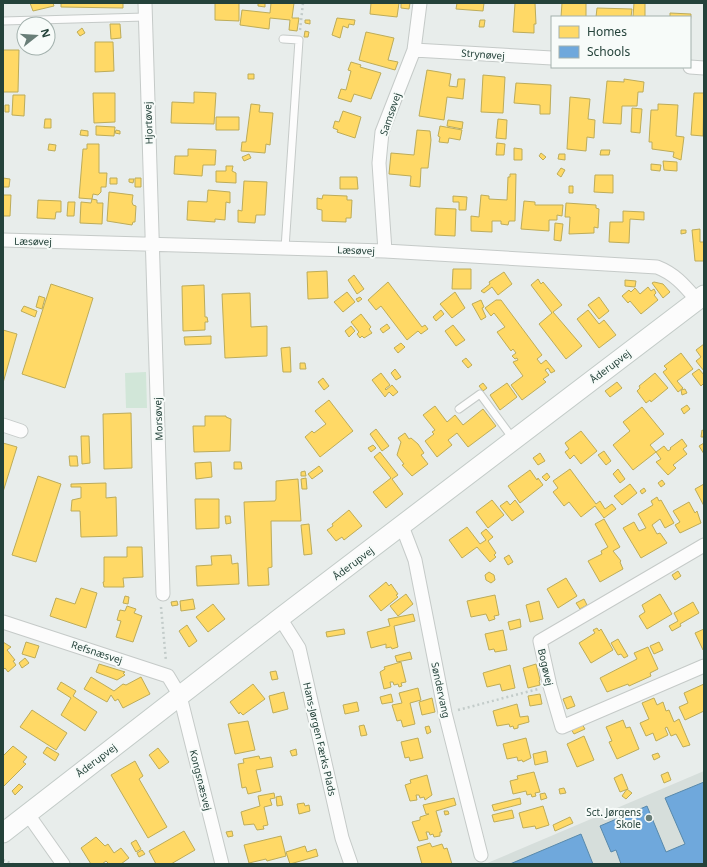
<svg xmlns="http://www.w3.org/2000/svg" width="707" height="867" font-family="'Noto Sans',sans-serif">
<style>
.built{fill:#d6dedb}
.green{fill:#d1e6d8}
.homes{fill:#ffd966;stroke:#bdac59}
.schools{fill:#6fa8dc;stroke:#5889ab}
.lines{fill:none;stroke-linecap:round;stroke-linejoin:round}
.lane-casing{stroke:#c5cac8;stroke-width:9}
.street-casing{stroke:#c5cac8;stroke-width:15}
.secondary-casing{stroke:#c3cbc8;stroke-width:21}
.path{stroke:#c3ccca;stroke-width:2.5;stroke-dasharray:2 3;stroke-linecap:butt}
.lane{stroke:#fcfcfc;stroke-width:7}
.street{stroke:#fcfcfc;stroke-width:13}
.secondary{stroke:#fcfcfc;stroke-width:19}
.poi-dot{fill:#697e78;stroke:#f7fbf9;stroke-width:1.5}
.labels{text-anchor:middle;stroke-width:4;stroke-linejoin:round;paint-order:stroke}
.street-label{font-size:10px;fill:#24423a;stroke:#f7fbf9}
.poi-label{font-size:10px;fill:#24423a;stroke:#f7fbf9;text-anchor:end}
</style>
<rect width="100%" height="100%" fill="#e8edeb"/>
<path class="built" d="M704,771V864H485Z"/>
<path class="green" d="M146,372L147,408H126L125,373Z"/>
<path class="homes" d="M30,3H53L54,6L33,11Z
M61,3H123V8L61,7Z
M215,3H239V21L215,20Z
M258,3H265V7L258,6Z
M271,3H294L292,18H299L297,31L289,30L290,20L270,18L269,29L240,25L242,10L270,13Z
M371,3H399L397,17L370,14Z
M401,3H410L409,9L401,8Z
M457,3H484L483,11L456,9Z
M515,3H535L536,24H534V33L513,32Z
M562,3H586V17H561Z
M634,3H645V17H633Z
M597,8L632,9L631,17H596Z
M670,13L691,14L690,25V17H670Z
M337,18L355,20L354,25L349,24L348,28L343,26L340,38L332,35Z
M305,20H310V24L305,23Z
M480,20H485L484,27H479Z
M110,24H120L121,38L111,39Z
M82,28L85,33L80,36L77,32Z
M305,31L309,32L308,37H304Z
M366,32L394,38L388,60L398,62L395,70L359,60Z
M95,42H113L114,71L95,72Z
M3,50H19L18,92H3Z
M351,62L361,65L360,67L381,73L371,99L354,94L351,102L338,98L341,89L346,90L351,71L348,70Z
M427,70L451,74L449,86L457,87L458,79H465L463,99L447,97L444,120L419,116Z
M248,74H254V79H248Z
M483,75L505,77L503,113L481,112Z
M624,79L644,82L643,92H638L637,106H622L621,124L603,123L607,81L624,82Z
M516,83L551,85L550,114H540V105L514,103Z
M194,92L216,93L214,124L171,123L172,102L194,103Z
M93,93H115V122L94,123Z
M694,93H704L703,136L691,135Z
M13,95H25L24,116L12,115Z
M570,97L590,99L588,119L595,120L594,138L587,137L586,151L567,149Z
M251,104L260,105L259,112L273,113L270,145L266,144L265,153L241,151L242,142H246Z
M658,104L678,105L676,136L684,137L681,160L673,157L674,152L652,149V142H649L651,110H658Z
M5,105H9V112H5Z
M632,108L642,109L640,133L631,132Z
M343,111L361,117L355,138L337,132L338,130L333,128L335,121L339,122Z
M216,117H239V130H216Z
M45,119H51V128H44Z
M498,119L507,120L506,139L496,138Z
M448,120L463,122L462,129L447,126Z
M96,126L115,127L114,136L96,135Z
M440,126L462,130L460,140L449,138L448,143L439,142L440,137L438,136Z
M81,130L88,131V136L80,135Z
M116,130L120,131V134L115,133Z
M417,130L430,131L431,140L428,168H421L420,187L410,186L411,176L389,174L391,153L414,155Z
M497,143L505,144L504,155H496Z
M49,144L56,145L55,151L48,150Z
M87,144H99V173H107L106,187H101V192L98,195L93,194L92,199L79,198L83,149H87Z
M514,148L522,149V160H514Z
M188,149L216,150L215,165H203L202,176L174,174L175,156H188Z
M601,150H610L609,155H600Z
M541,153L546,157L543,160L539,156Z
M249,154L251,158L244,161L242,157Z
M559,154H565V160L558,159Z
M663,161L677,162V171L664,170Z
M651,164L661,165L660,171L651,170Z
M226,166H233L232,171L236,173V183L216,182V171H226Z
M561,168L565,170L561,177L557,174Z
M510,174H516L515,221H509L508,225L501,224V221H492V232L471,231V216L479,217L481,195L489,196V199L507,200L508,177H510Z
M595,175H613V193L594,192Z
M340,177H357L358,189H340Z
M3,178L10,179L9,187H3Z
M110,178H117V184H110Z
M135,178H141V187H135Z
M129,179H134L133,183L129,182Z
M244,181L267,182L265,215H256L255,223L238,222V210L242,211Z
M569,186H573V193H569Z
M208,190L230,192V203L226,202L225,220L215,219V222L187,220L188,201L207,202Z
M109,192L133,195L132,202L133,205L136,206L135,222H133L132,225L107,221Z
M3,195H11L10,216H3Z
M323,195L347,196V200H352L351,218H346V222L322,221V210L317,209V198L322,199Z
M453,196L467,197L466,210H459V202H453Z
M92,199L97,200V203H103L102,224L80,223L81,202L91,203Z
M38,200L61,201V212H56L55,219L37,218Z
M524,201L535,202V205H563L562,216L557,215V220H549V231L521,229Z
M68,202H75L74,216H67Z
M566,203L596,205V208L599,209L598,228L594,227V233L569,234L570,217H565Z
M436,208L456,209L455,236L435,235Z
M623,211L644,212V220L630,219L629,243L609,242L610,222H623Z
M555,223L563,224L561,241L554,240Z
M700,229V242H704V261H695L692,230Z
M681,230H686V233L681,234Z
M453,269H471V289H452Z
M327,271L328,298L308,299L307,272Z
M504,272L512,284L498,295L492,287L484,293L481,291L490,284L489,282Z
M354,275L364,289L357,294L348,280Z
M538,279L541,284L543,282L562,305L553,312L582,346L566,359L539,324L552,313L531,285Z
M625,280L636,281L635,287L625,286Z
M388,282L422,327L425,325L428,329L421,334L418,331L407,340L381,306L376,310L368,300Z
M654,282L663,284L670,292L663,298L652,283Z
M51,284L93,298L65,388L22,374Z
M204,285L205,317H207L208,322H205V330L183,331L182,286Z
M648,287L651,291L654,289L656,293L654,295L658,300L641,314L630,301L628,303L622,296L629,290L631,292L635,288L640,294Z
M347,292L355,302L343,312L334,302Z
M455,292L465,308L452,318L440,304Z
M250,293L251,327L267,326V356L225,358L222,294Z
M39,296L45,298L42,309L36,307Z
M360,297L362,299L358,302L356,299Z
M599,297L609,311L599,319L588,305Z
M481,300L484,307L482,308L486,317L481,320L472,304Z
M496,300H501L542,355L537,359L541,364L546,360L555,371L551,373L548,368L545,370L549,375L543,379L546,382L522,400L511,385L523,376L513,362L518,360L517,358L515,359L512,356L516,353L513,349L511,351L497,332L505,327L494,313L491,316L485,308Z
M24,306L37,311L35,317L21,311Z
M441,310L444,314L436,321L433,317Z
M588,310L599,324L604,320L616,335L599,348L577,319Z
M361,314L371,327L369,329L372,333L364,338L362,336L360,338L357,334L359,332L351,322Z
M387,324L390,328L383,333L380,329Z
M453,325L465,340L456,346L445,331Z
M351,326L355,331L349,337L345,331Z
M3,330L17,334L3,383Z
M211,336V344L185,345L184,337Z
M401,343L405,347L398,353L394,348Z
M704,344V371L696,361L701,357L696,350Z
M290,347L291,372H283L281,348Z
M681,353L693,369L677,381L683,388L678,392L663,372L667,369L664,366Z
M466,358L472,365L468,368L462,361Z
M300,363H305L306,369H300Z
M395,369L401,377L396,380L391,373Z
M699,369L704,375V383L701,386L692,374Z
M381,373L390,385L385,389L386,390L392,385L398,392L393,396L389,392L385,397L372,380Z
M655,373L668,388L651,402L650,400L646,403L637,391L640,388L639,386Z
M323,378L329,386L324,390L318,382Z
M617,382L622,388L610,397L605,391Z
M483,383L487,388L483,391L479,386Z
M507,383L517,397L500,410L490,395Z
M685,389L687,393L682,395L681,390Z
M329,400L353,431L320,457L305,437L312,431L314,433L326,424L315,411Z
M687,405L690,409L684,414L681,409Z
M435,406L447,422L455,415L463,425L483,409L496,426L468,447L457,433L448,440L452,445L437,457L425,441L434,434L432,432L435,430L423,415Z
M642,407L664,434L650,445L656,452L633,470L613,445L630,431L623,422Z
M131,413L132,468L104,469L103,414Z
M205,416H226V417L231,419L230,451L194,452L193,426H205Z
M376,429L389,446L382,451L370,434Z
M702,430L704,431V437H701Z
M581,431L597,451L581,464L574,455L570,459L565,452L569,449L565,443Z
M405,433L409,439L411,438L418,444L424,453L421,455L428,464L412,476L402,465L404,464L397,455L401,442L398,438Z
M81,436H89L90,463L82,464Z
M682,439L687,446L683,449L687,454L673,465L676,468L668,475L656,462L661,459L656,452L664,446L668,451L671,449L670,448Z
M3,443L17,447L3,492Z
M704,443V454L699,446Z
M373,445L376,448L371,452L368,448Z
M604,451L611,461L606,465L598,455Z
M380,452L398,475L392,479L403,494L386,508L373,492L391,478L374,457Z
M540,453L545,461L538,465L533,458Z
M69,456H77L78,466H70Z
M211,462L212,477L196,479L195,463Z
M234,462H241L242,469H234Z
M319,466L323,471L312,479L308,474Z
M570,469L596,504L600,501L605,509L612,504L616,509L604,518L595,506L581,517L569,502L564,506L553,492L558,488L553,481Z
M618,469L625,479L620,483L613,474Z
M530,470L537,480L538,478L543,485L520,503L508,486Z
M305,471L306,476H301V472Z
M547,473L550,477L546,481L542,477Z
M38,476L61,484L36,562L12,555Z
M306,478L307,489H302L301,479Z
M298,479L301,521H271L272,567L268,568L269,585L248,586L244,502L275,501L276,499V481Z
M662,480L665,484L661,487L658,483Z
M106,483V498L116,497L117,536L81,537L80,511H71L72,500L81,498V487H71V484Z
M630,484L637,493L622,505L614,496Z
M704,484V506L695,489Z
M644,488L646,491L642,494L640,491Z
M657,497L659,501L661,500L674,523L665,528L660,519L652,525L657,534L660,533L667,543L641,558L623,528L634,522L639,531L646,528L638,514L653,505L651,501Z
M195,499H219V528L196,529Z
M492,500L504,515L488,528L476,512Z
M515,500L524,512L512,521L500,506L507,501L510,505Z
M689,502L695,513L697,511L701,523L680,533L675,525L680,522L673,511Z
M349,510L362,526L344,540L342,537L336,541L327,530L333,526L332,524Z
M225,516H230L231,523L226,524Z
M604,519L620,547L613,551L621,561L620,562L623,569L600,582L588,561L602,554L601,551L608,547L595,524Z
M309,524L312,554L304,555L301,525Z
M467,527L480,544L486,540L481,533L486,529L493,537L488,541L496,553L494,555L496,557L490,562L477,547L462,558L449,540Z
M127,547H142L143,577L123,578L124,587H104L103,582H104V557H127Z
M231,555L232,564L238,563L239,584L197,586L196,566L212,565L211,556Z
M509,555L513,562L508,565L504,558Z
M678,571L681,576L675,580L672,575Z
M489,572L494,575L495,580L491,583L486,580L485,575Z
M566,578L577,596L558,608L547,589Z
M386,582L389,586L391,584L398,594L396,595L398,597L381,611L369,596Z
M81,588L97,593L86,628L50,616L56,598L75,604Z
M406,594L413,604L398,616L390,606Z
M660,594L672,614L647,629L639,616L645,612L642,605Z
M495,595L499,615L494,616L495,619L489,621L486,614L471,617L467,601Z
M125,596L129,597L128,604L123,603Z
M193,599L195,609L181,611L180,601Z
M584,599L587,605L580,609L576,603Z
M177,601L178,605L172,606L171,602Z
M539,601L543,619L530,622L526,605Z
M693,602L699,613L680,624L681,626L672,631L669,626L678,621L674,613Z
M213,604L225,619L208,632L196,617Z
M127,606L136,609L134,613L142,616L133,642L116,637L121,621L117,620L120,610L125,611Z
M413,614L415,621L394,626L398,647L392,649L391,647L386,648V644L371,648L367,632L390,626L388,619Z
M520,619L521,627L510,630L508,622Z
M187,625L197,641L189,647L179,631Z
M597,628L599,631L601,629L613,650L591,663L579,643L595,633L593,630Z
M344,629L345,634L327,637L326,632Z
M704,629V650H703L695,633Z
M503,630L507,650L495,652L494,649L489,650L485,634Z
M618,639L628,656L624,658L621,654L618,655L611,643Z
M3,642L11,647L7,650L15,660L13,661L16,665L8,672L5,668L3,670Z
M26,642L39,646L35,658L22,654Z
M659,642L663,650L654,654L650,646Z
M648,647L658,669L650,673L651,676L629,686L628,684L607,692L600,678L637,659L634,653Z
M410,652L412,659L397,662L395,656Z
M25,658L29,663L22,668L19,663Z
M401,662L406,682L401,683L402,686L399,687L398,684L394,685L393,682H390L391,687L384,689L380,672L385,669L384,667Z
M99,664L125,672L123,673L125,675L117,680L96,672Z
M536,664L540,680L539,681L540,685L528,688L523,668Z
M510,665L515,688L502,691L500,684L487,687L483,673Z
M276,671L278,679L272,680L270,672Z
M91,677L114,691L123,684L126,685L141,677L150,694L123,708L118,699L115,701L111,695L107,702L84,689Z
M61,682L76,691L73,696L97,712L85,731L61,715L71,698L57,689Z
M253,684L265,699L243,715L240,712L239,714L230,702Z
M704,684V711L685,720L679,707L688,703L684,693Z
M418,688L421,700L410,703L415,724L403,727L401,720L397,721L392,705L402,703L399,693Z
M284,692L288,709L273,713L269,696Z
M391,694L393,702L382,704L380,697Z
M540,694L542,704L530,706L528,696Z
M571,696L575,706L567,709L563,699Z
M432,698L435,712L422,715L419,702Z
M654,698L657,705L663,702L666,711L669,710L674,722L679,719L690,745L683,747L676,734L671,736L667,727L665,728L668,735L656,741L653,733L646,736L640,723L649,719L642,703Z
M357,702L359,711L345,714L343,705Z
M517,704L520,717L528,716L529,722L518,725V728L514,729L513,726L510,727L509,724L497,726L493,711Z
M32,710L67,733L56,750L20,727Z
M623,720L626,728L630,727L639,749L617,759L609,742L612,741L606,727Z
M248,721L255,750L235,754L228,724Z
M582,724L585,729L574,734L571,729Z
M364,725L367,735L361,736L359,726Z
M429,726L431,732L427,734L425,727Z
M584,736L594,760L577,767L567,744Z
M418,738L423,758L410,761L409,757L405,758L401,742Z
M526,738L531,758L523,762L522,760L518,761L517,757L507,759L503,744Z
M13,746L27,757L23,762L26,764L3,787V756Z
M47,747L59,754L55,761L43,753Z
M158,748L169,762L159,769L149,755Z
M296,749L297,755L292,756L290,751Z
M546,751L548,762L535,765L533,754Z
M658,753L660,757L654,760L652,755Z
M259,756L260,759L271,757L273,767L256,770L261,791L248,794L246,787L242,788L238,764L244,763L243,759Z
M135,761L143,776L139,779L167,827L148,838L111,775Z
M534,772L540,792L535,793L536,796L532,797L531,794L527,795L526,791L513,794L510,781L518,779L517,776Z
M668,772L671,780L664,783L661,775Z
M622,774L628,789L620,792L614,778Z
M427,775L432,795L425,800L424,797L420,798L419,795H416L417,800L410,801L405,785L411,783L410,780Z
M19,784L23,787L15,795L12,791Z
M564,788L566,793L560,794L559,789Z
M627,789L632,793L626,799L622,796Z
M274,793L275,798L270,799L272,805L264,807L268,825L263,826L264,829L257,830L254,824L244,825L241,812L260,806L258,796Z
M545,793L547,798L541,800L540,794Z
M281,796L283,805L277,806L276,797Z
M454,798L456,805L436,811L442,832H440V836L434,837L433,834L430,835L429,832H426L428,839L419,841L412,822L420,820V817L429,814H426L423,805Z
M520,798L521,804L494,811L492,805Z
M304,803L305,806L309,805L310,811L299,814L297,804Z
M543,806L549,825L536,829L535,826L523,828L519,813Z
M512,810L514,818L494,822L492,815Z
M444,811H448L449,814L445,815Z
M570,817L573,823L555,831L553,825Z
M184,831L195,850L171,864H156L149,851Z
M232,831L233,836L228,837L226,832Z
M281,836L286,856L267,861L266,859L249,863L244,845Z
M96,837L105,846L108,844L114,853L121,848L129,858L121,864H109L106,861L102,864H91L81,848Z
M136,840L141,849L136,852L131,843Z
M430,843L432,847L442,844L444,849L447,848L452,864H422L417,847Z
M305,846L307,852L316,849L318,856L290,864L286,852Z
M142,850L145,854L139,857L137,853Z"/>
<path class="schools" d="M704,782V864H621L616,850L611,852L600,826L647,806L666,852L685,844L665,798Z
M581,834L593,864H510Z"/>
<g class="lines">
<g class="lane-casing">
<path id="lane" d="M3,21L145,17
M283,39L299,40L285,248
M459,409L480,394L514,440"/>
</g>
<g class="street-casing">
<path id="street" d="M145,3L163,594
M414,50L552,58
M690,67L704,68
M3,240L385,251L657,267C675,274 684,285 697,300
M385,251L379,163L382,132L414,50L420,3
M3,425L21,431
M402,526L415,560L445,713L481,855
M704,545L540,641L550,686L562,727L704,666
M280,618L299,648L342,838L351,864
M3,622L168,676L180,696L222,864
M27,813L63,864"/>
</g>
<g class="secondary-casing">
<path id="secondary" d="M3,833L280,618L704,295"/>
</g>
<path class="path" d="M300,30L303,3
M161,607L166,661
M458,710L538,689
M3,860L13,864"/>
<use href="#lane" class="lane"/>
<use href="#street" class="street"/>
<use href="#secondary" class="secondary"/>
</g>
<circle class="poi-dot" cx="649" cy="818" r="4"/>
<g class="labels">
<g class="street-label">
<text transform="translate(483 54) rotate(4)" y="4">Strynøvej</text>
<text transform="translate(390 114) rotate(-71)" y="4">Samsøvej</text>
<text transform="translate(148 123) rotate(-92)" y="4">Hjortøvej</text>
<text transform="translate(33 241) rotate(1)" y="4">Læsøvej</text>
<text transform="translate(356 250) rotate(2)" y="4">Læsøvej</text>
<text transform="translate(610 366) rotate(-37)" y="4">Åderupvej</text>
<text transform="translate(158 419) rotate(-92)" y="4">Morsøvej</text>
<text transform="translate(353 563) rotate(-37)" y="4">Åderupvej</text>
<text transform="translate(97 652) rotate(18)" y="4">Refsnæsvej</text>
<text transform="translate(546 667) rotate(77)" y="4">Bogøvej</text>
<text transform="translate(441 690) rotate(78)" y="4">Søndervang</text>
<text transform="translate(320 739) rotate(77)" y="4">Hans-Jørgen Færks Plads</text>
<text transform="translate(96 760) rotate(-37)" y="4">Åderupvej</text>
<text transform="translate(201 780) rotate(76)" y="4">Kongsnæsvej</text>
</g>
<g class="poi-label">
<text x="641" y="816">Sct. Jørgens<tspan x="641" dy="12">Skole</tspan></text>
</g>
</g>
<rect width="707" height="867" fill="none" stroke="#24423a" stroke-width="8"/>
<rect x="551" y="16" width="140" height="52" fill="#f7fbf9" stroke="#a3b1ad"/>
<rect x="559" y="26" width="20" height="12" fill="#ffd966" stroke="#a3b1ad"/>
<text x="587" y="36" font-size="12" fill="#24423a">Homes</text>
<rect x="559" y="46" width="20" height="12" fill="#6fa8dc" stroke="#a3b1ad"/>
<text x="587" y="56" font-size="12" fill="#24423a">Schools</text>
<g transform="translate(36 36) rotate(73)"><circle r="19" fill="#f7fbf9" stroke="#a3b1ad"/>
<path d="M0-3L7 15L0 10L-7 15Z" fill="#697e78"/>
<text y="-6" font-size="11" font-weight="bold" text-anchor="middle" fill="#24423a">N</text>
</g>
</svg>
